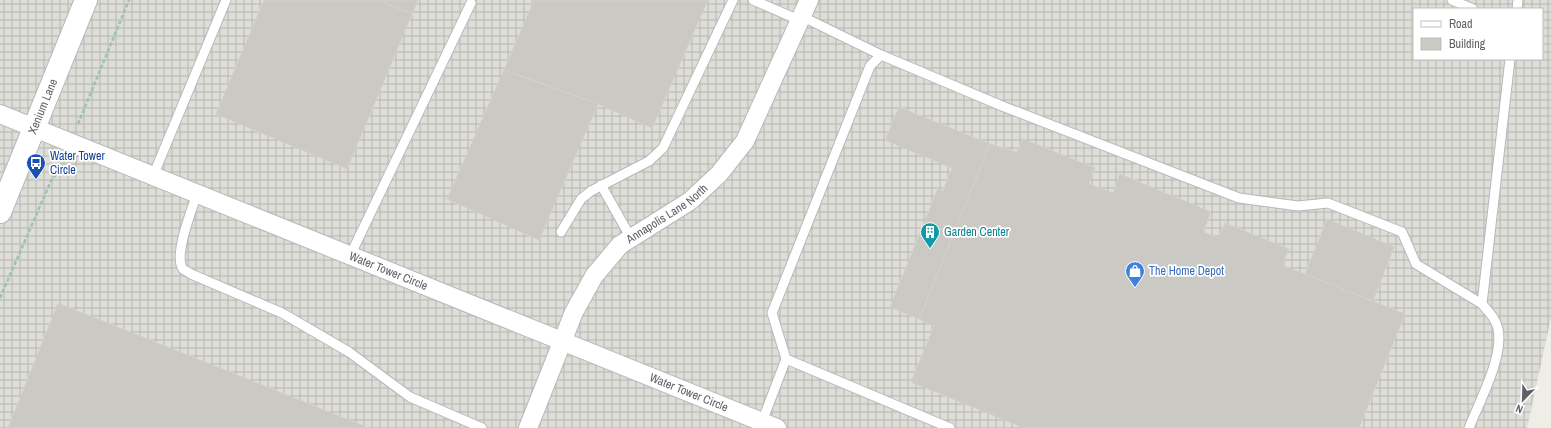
<svg xmlns="http://www.w3.org/2000/svg" width="1551" height="428" font-family="'Archivo Narrow',sans-serif">
<style>
.industrial{fill:url(#industrial-grid);fill-rule:evenodd}
.building{fill:#cbc9c3;stroke:#d4d1c5}
.lines{fill:none;stroke-linecap:round;stroke-linejoin:round}
.lane-casing{stroke:#b7b8bc;stroke-width:11}
.street-casing{stroke:#b7b8bc;stroke-width:20}
.secondary-casing{stroke:#b5b7bd;stroke-width:24}
.path{stroke:#9cc4ad;stroke-width:2.5;stroke-dasharray:4 2;stroke-linecap:butt}
.lane{stroke:#fff;stroke-width:9}
.street{stroke:#fff;stroke-width:18}
.secondary{stroke:#fff;stroke-width:22}
.labels{text-anchor:middle;stroke-width:3.5;stroke-linejoin:round;paint-order:stroke}
.street-label{font-size:12px;fill:#5e6066;stroke:#fff}
.transit-label{font-size:12px;fill:#164399;stroke:#fff;text-anchor:start}
.culture-label{font-size:12px;fill:#0d838f;stroke:#fff;text-anchor:start}
.shop-label{font-size:12px;fill:#366cbe;stroke:#fff;text-anchor:start}
</style>
<defs>
<pattern id="industrial-grid" width="8" height="8" patternUnits="userSpaceOnUse"><rect width="8" height="8" fill="#deddd8"/><path d="M0 4h8M4 0v8" fill="none" stroke="#b7b7b3"/></pattern>
</defs>
<rect width="100%" height="100%" fill="#efeee6"/>
<path class="industrial" d="M0,0H1551V318L1527,428H0ZM1414,9H1542V59H1414Z"/>
<path class="building" d="M264,0H378L412,14L347,169L216,114Z
M378,0H418L412,14Z
M534,0H708L652,128L598,104L504,70Z
M504,70L598,104L539,240L447,199Z
M899,107L990,144L919,319L890,307L938,188L943,191L952,168L885,140Z
M1023,139L1095,168L1089,184L1113,193L1120,174L1211,212L1203,232L1219,238L1225,223L1289,249L1282,265L1405,314L1359,428H1024L911,382L934,326L919,319L990,144L1017,152Z
M1327,219L1394,247L1373,301L1305,274Z
M58,303L369,428H8Z"/>
<g class="lines">
<g class="lane-casing">
<path id="lane" d="M753,0L799,20
M1452,0L1473,9
M1517,9L1518,0
M801,16L881,55L870,66L772,313L786,359L950,428
M881,55L1002,106L1239,198L1298,206L1328,203L1402,232L1416,264L1482,304
M153,176L226,0
M601,185L631,238
M197,194C192,209 173,256 183,269C185,271 189,272 191,274L282,313L349,352L410,397L482,428
M561,232L581,199L591,191L649,161L663,148L733,0
M350,256L471,3
M762,422L786,359
M1469,428C1479,402 1504,357 1498,329C1496,319 1489,312 1482,304L1510,59"/>
</g>
<g class="street-casing">
<g id="street">
<path id="s1" d="M0,114L777,428"/>
<path id="s2" d="M528,428L574,312L594,276L620,245L690,201L719,174L745,141L809,0"/>
</g>
</g>
<g class="secondary-casing">
<g id="secondary">
<path id="s3" d="M0,212L86,0"/>
</g>
</g>
<path class="path" d="M78,124L129,0
M0,298L51,181L61,168L64,161"/>
<use href="#lane" class="lane"/>
<use href="#street" class="street"/>
<use href="#secondary" class="secondary"/>
</g>
<defs>
<g id="bus-pin" transform="scale(1)"><path d="M0 17L-7.5 6A9.5 9.5 0 1 1 7.5 6Z" fill="#1a4fb4" stroke="#fff"/><path d="M-5-6H5V4H4V6H2V4H-2V6H-4V4H-5ZM-3.5-4V0h7V-4ZM-3.5 1.2v1.5H-2V1.2ZM2 1.2v1.5H3.5V1.2Z" fill="#fff"/></g>
<g id="building-pin" transform="scale(1)"><path d="M0 17L-7.5 6A9.5 9.5 0 1 1 7.5 6Z" fill="#0f9aa8" stroke="#fff"/><path d="M-4-6H4V6H1V3H-1V6H-4ZM-2.5-4.3h1.7v1.8h-1.7ZM.8-4.3h1.7v1.8H.8ZM-2.5-1h1.7V.8h-1.7ZM.8-1h1.7V.8H.8Z" fill="#fff"/></g>
<g id="shop-pin" transform="scale(1)"><path d="M0 17L-7.5 6A9.5 9.5 0 1 1 7.5 6Z" fill="#3f7fe0" stroke="#fff"/><path d="M-5-2.5h2.3a2.7 3.5 0 0 1 5.4 0H5L5.5 6h-11ZM-1.5-2.5h3a1.5 2.3 0 0 0-3 0Z" fill="#fff"/></g>
</defs>
<g fill-rule="evenodd">
<use href="#bus-pin" x="36" y="163"/>
<use href="#building-pin" x="930" y="232"/>
<use href="#shop-pin" x="1135" y="271"/>
</g>
<g class="labels">
<g class="street-label">
<text dy="4" stroke="none"><textPath href="#s3" startOffset="114">Xenium Lane</textPath></text>
<text dy="4" stroke="none"><textPath href="#s2" startOffset="263">Annapolis Lane North</textPath></text>
<text dy="4" stroke="none"><textPath href="#s1" startOffset="419">Water Tower Circle</textPath></text>
<text dy="4" stroke="none"><textPath href="#s1" startOffset="743">Water Tower Circle</textPath></text>
</g>
<g class="transit-label">
<text x="50" y="160">Water Tower<tspan x="50" dy="14">Circle</tspan></text>
</g>
<g class="culture-label">
<text x="944" y="236">Garden Center</text>
</g>
<g class="shop-label">
<text x="1149" y="275">The Home Depot</text>
</g>
</g>
<rect x="1413" y="8" width="130" height="52" fill="#ffffff" stroke="#bfbfc2"/>
<rect x="1421" y="21" width="20" height="6" fill="#ffffff" stroke="#bfbfc2"/>
<text x="1449" y="28" font-size="12" fill="#5e6066">Road</text>
<rect x="1421" y="38" width="20" height="12" fill="#cbc9c3" stroke="#bfbfc2"/>
<text x="1449" y="48" font-size="12" fill="#5e6066">Building</text>
<g transform="translate(1523 400) rotate(203)" stroke="#ffffff" stroke-width="3" paint-order="stroke">
<path d="M0-3L7 15L0 10L-7 15Z" fill="#5e6066"/>
<text y="-6" font-size="11" font-weight="bold" text-anchor="middle" fill="#5e6066">N</text>
</g>
</svg>
